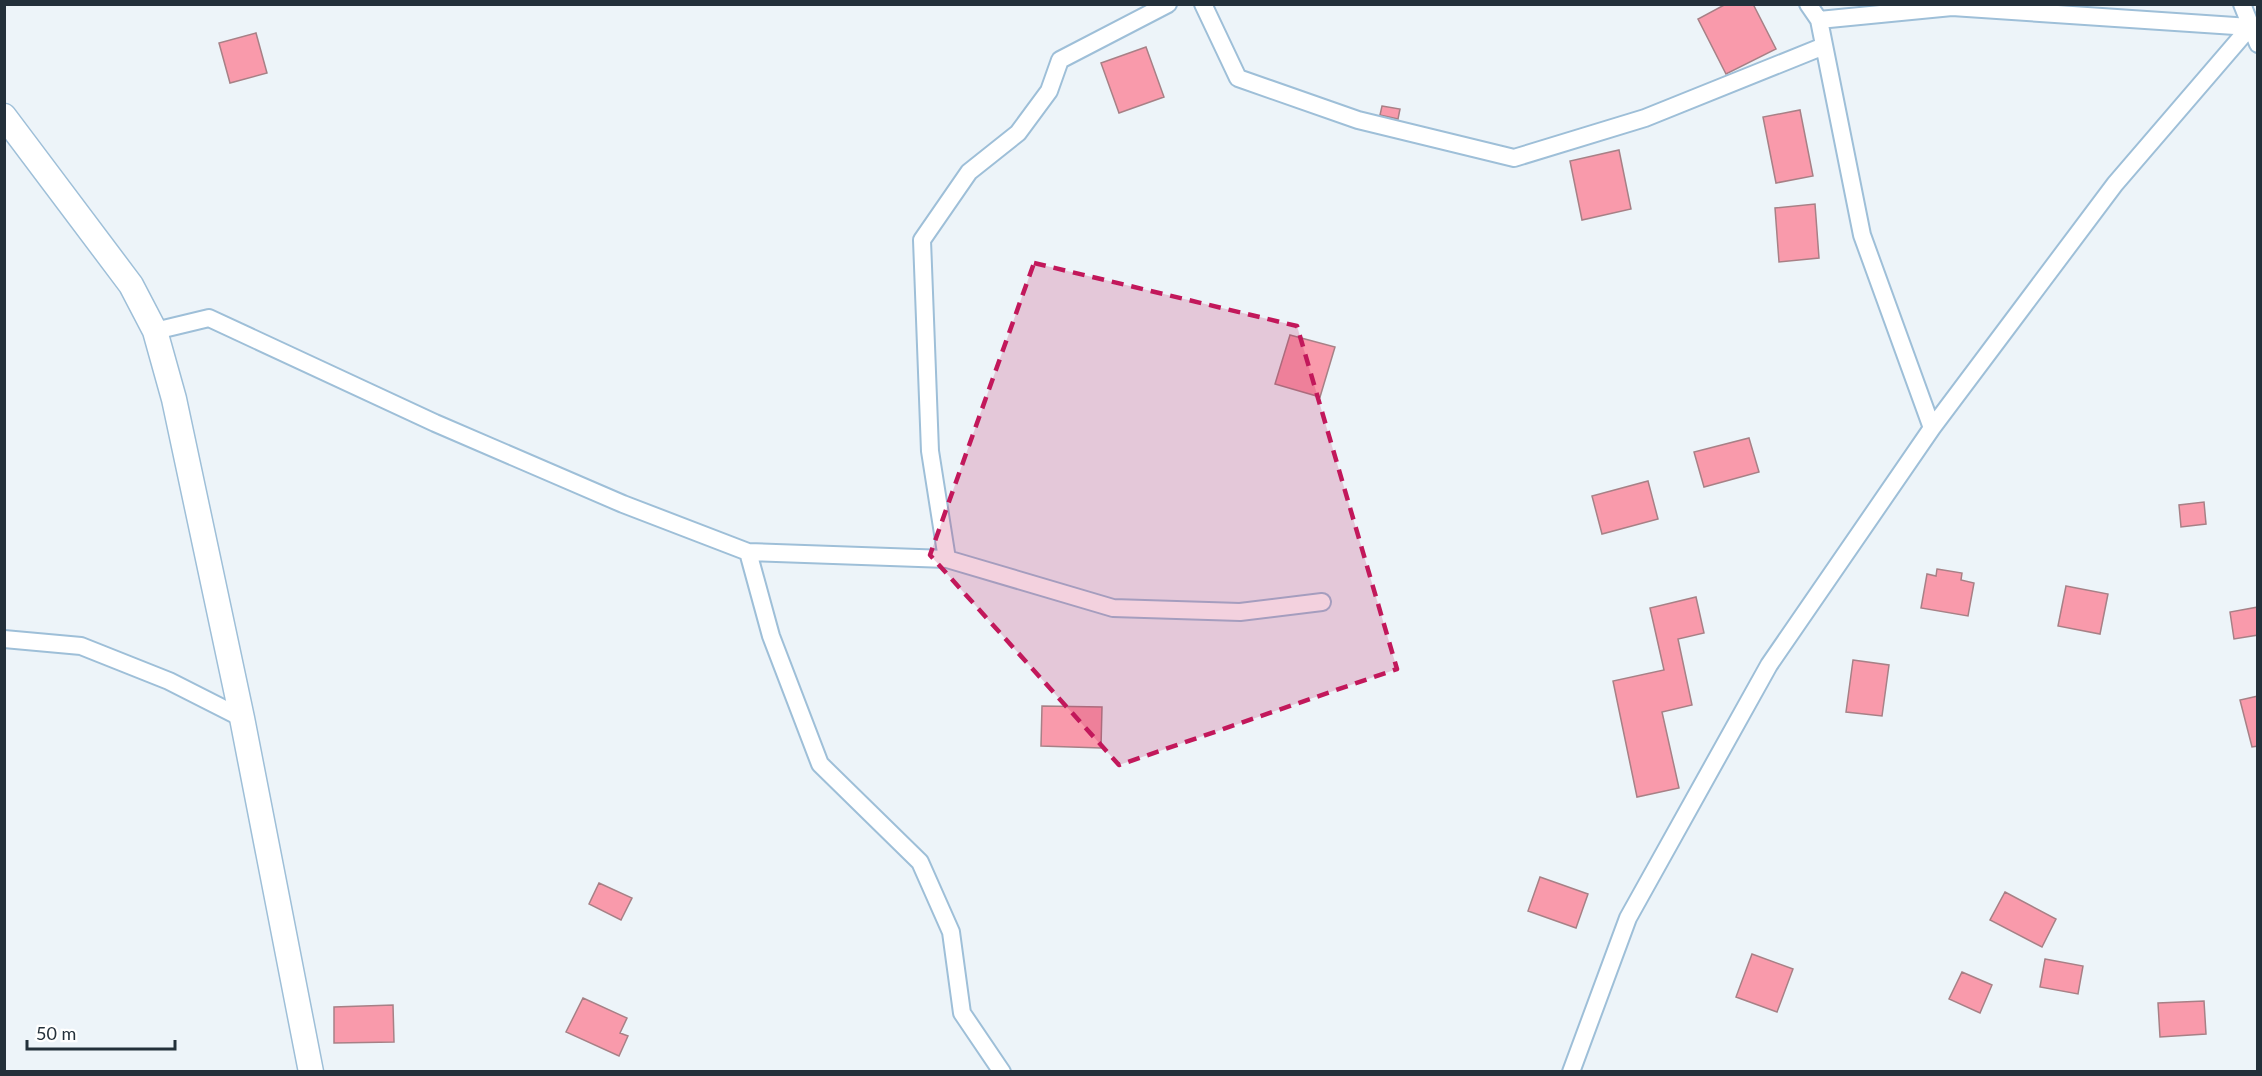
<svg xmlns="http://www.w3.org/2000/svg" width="2262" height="1076" font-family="Lato,sans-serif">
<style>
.building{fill:#f99aab;stroke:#a78086;stroke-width:1.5}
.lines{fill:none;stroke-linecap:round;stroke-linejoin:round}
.street-casing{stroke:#9ebfd8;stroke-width:20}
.secondary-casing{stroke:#9ebfd8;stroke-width:27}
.street{stroke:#fff;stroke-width:16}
.secondary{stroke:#fff;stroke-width:24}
.marked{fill:#c2185b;fill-opacity:0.2;stroke:#c2185b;stroke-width:4.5;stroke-dasharray:12 8;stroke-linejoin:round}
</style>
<rect width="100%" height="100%" fill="#edf4f9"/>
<path class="building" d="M1726,4H1753L1776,49L1726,74L1698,19Z
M256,33L267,73L230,83L219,43Z
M1146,47L1164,97L1119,113L1101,63Z
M1382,106L1400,109L1398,119L1380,115Z
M1800,110L1813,176L1776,183L1763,117Z
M1619,150L1631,209L1582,220L1570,161Z
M1815,204L1819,258L1779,262L1775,208Z
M1290,335L1335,347L1320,397L1275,384Z
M1749,438L1759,472L1704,487L1694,452Z
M1648,481L1658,519L1602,534L1592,496Z
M2204,502L2206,524L2181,527L2179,505Z
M1937,569L1962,573L1961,580L1974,583L1968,616L1921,608L1927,574L1936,576Z
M2066,586L2108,594L2100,634L2058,626Z
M1696,597L1704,633L1678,639L1692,705L1662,712L1679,788L1637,797L1613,681L1664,670L1650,608Z
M2258,607V635L2234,639L2230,612Z
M1853,660L1889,665L1882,716L1846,712Z
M2258,696V746L2252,747L2240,700Z
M1042,706L1102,707L1101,748L1041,746Z
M1540,877L1588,894L1576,928L1528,911Z
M599,883L632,898L621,920L589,904Z
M2005,892L2056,919L2042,947L1990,920Z
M1752,954L1793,969L1777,1012L1736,997Z
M2045,959L2083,966L2078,994L2040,987Z
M1962,972L1992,985L1980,1013L1949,999Z
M583,998L627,1018L620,1033L628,1036L619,1056L566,1032Z
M2204,1001L2206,1034L2160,1037L2158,1003Z
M393,1005L394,1042L334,1043V1007Z"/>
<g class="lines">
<g class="street-casing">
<path id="street" d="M1203,4L1238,78L1358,120L1514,158L1645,118L1824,46
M1808,4L1819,20L1862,235L1932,428
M2242,4L2258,44
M1819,20L1952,7L2250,27
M155,331L209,318L435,423L623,504L748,552L947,559L930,451L922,240L969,172L1018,133L1049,91L1060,60L1168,4
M748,552L771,636L820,764L920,862L951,932L962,1013L1002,1072
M947,559L1113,608L1240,612L1322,602
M4,639L81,646L169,681L242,718
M1571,1072L1628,918L1769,665L1932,428L2115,184L2250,27"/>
</g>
<g class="secondary-casing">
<path id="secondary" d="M4,116L131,285L155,331L174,399L242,718L311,1072"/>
</g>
<use href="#street" class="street"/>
<use href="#secondary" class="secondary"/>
</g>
<path class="marked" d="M1034,263L1297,326L1397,669L1119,765L930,555Z"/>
<rect width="2262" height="1076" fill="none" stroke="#23303a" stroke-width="12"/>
<path d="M27 1040v9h148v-9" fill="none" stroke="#23303a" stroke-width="3"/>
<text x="36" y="1040" font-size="18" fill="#23303a" stroke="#ffffff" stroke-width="4.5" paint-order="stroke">50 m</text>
</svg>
